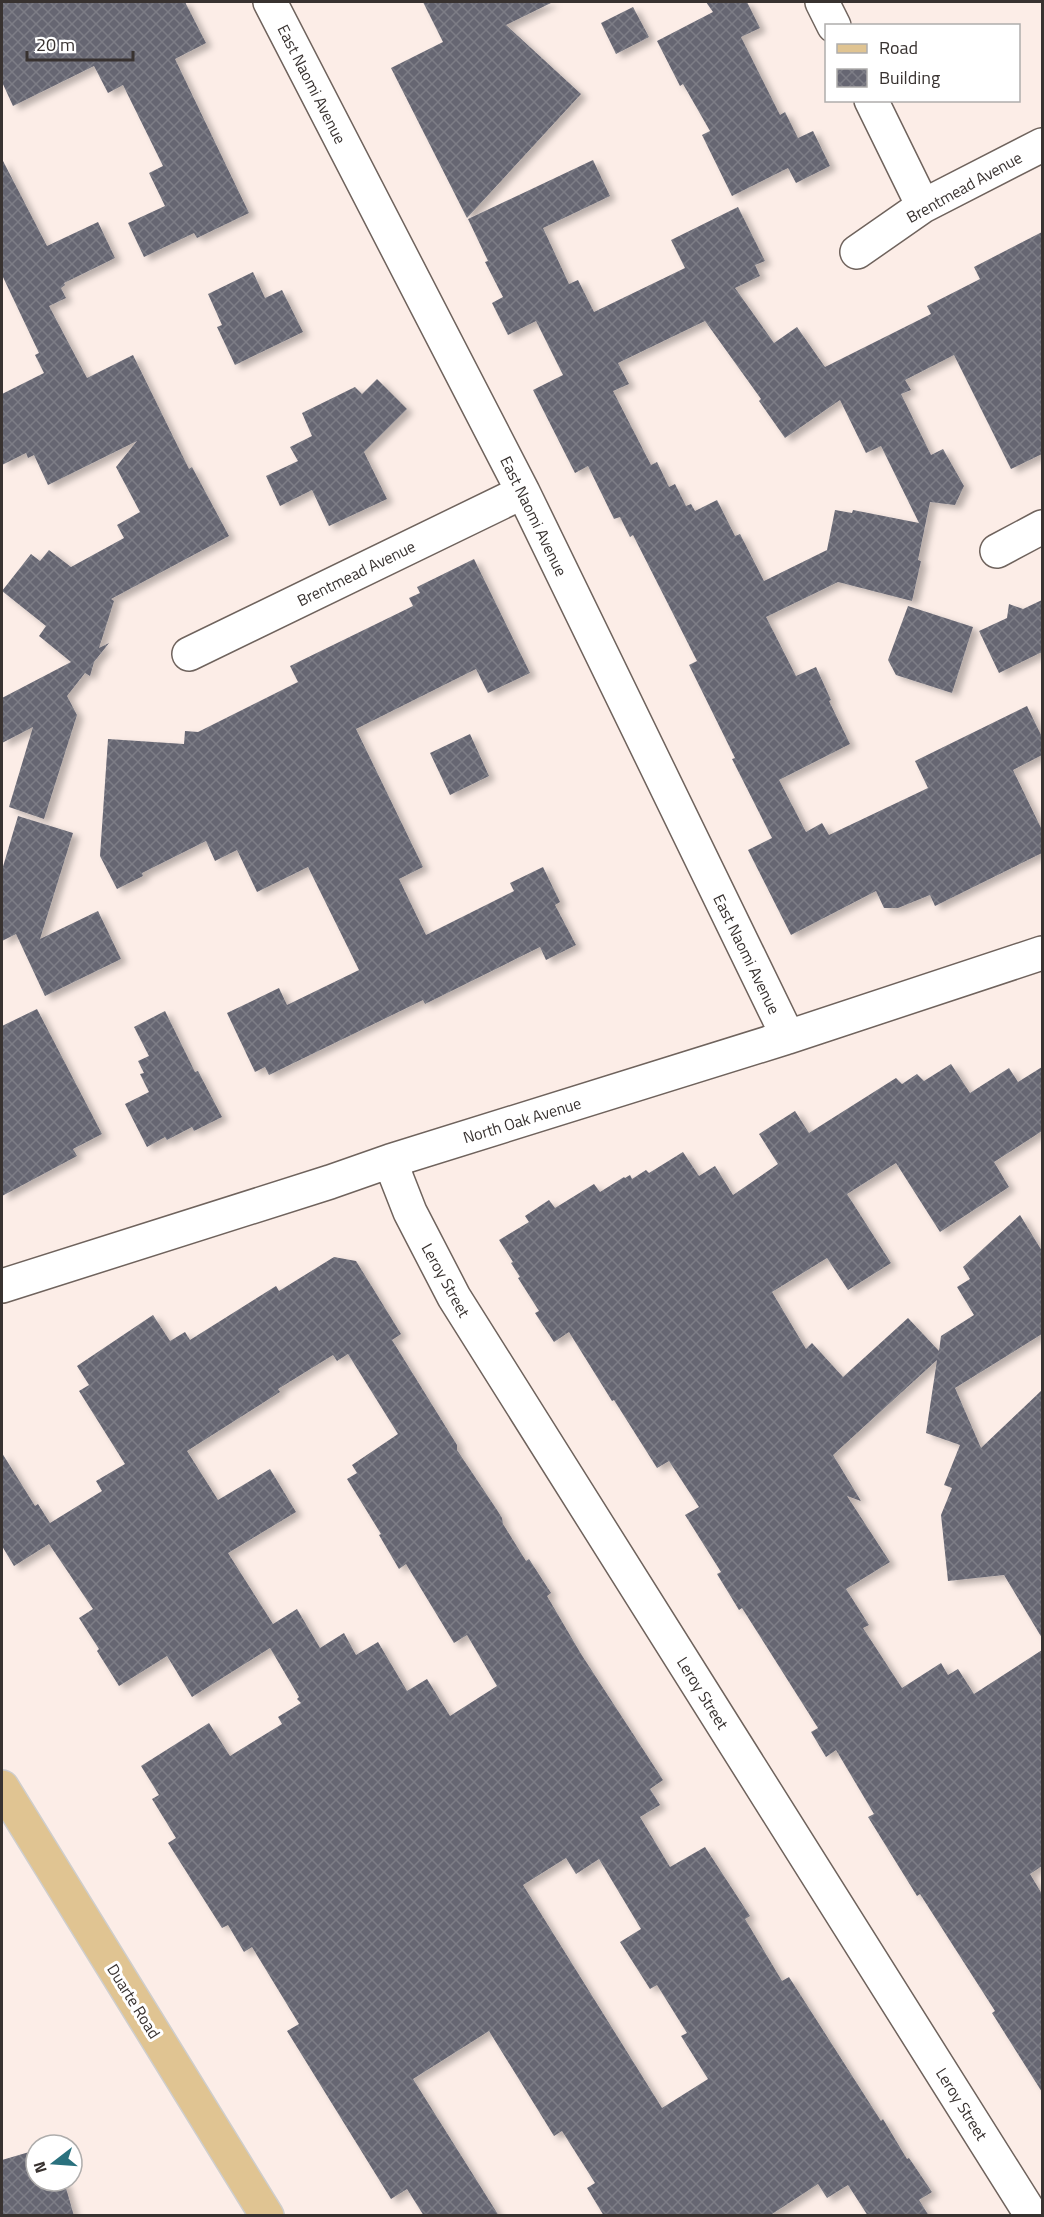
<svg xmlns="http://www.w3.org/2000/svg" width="1044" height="2217" font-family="'Titillium Web',sans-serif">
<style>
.building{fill:url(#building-cross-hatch);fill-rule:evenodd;filter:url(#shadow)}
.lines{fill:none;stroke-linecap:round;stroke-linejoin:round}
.minor-casing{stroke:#6f635d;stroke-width:36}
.major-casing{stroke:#cfcecd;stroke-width:36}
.minor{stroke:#fff;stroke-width:33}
.major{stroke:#e0c492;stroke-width:33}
.labels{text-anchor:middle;stroke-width:6;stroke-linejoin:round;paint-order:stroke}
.street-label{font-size:16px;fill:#383230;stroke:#fff}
</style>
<defs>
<pattern id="building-cross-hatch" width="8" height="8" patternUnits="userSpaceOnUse" patternTransform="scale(1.5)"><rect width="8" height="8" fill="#666672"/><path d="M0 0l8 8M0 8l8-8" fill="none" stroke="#7d7d86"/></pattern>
<filter id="shadow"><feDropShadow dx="6" dy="4" stdDeviation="3" flood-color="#0004"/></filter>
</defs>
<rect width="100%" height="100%" fill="#fcede7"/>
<path class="building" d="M2,2H185L206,43L175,59L249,213L197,238L194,233L144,257L128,223L165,206L149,173L163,166L123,85L108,93L94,66L13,106L2,82Z
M423,2H553L506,25L581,94L467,218L391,68L443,42Z
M706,2H747L760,28L741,37L780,115L785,112L798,138L813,131L830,166L796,183L788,168L732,196L702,135L710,131L683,84L680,86L657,41L713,12Z
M633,7L649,37L616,54L601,23Z
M2,159L47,246L98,222L115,258L64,283L65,285L61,288L66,298L49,306L87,378L133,355L189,469L192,467L229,536L111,599L114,601L99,648L109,643L94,662L90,676L85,673L67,696L77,715L44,819L9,807L33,727L2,743V698L71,662L39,636L46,626L2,591L31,554L40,561L49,550L71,567L124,538L117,525L140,512L116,467L137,441L48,485L34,455L28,458L26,453L2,465V394L44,373L35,355L39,353L2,275Z
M593,160L610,196L543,228L569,284L578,280L594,312L685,268L671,240L738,207L765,261L755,265L760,276L735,288L774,343L797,327L825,367L931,314L927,306L980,279L974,267L1042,232V454L1011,469L954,355L905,380L911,390L901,394L931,455L943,449L964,486L955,505L930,502L918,560L921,561L912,601L838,582L766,617L796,676L816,667L831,700L829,701L850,744L779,780L806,832L822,823L829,835L928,788L915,761L1027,706L1042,737V755L1013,770L1042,830V853L935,906L930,895L898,908H884L876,891L791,935L748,850L772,838L732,759L735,758L689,665L697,661L633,535L630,537L620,517L614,519L588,466L575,473L533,390L563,375L536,321L508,335L492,303L503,297L485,262L488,261L468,219ZM705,321L761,399L759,401L785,438L840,400L866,453L881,446L919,523L853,510L852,513L835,510L827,550L764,581L740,534L735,536L717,500L695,511L691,504L686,506L675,484L669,487L657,462L651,465L613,391L629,384L618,363Z
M253,272L265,298L282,290L303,332L235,365L217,327L222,325L208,294Z
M377,379L407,409L364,452L387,499L329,526L312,490L280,506L266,476L298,461L290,447L312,436L302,413L355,387L362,394Z
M474,559L530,673L488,693L476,669L356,729L423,867L399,879L426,935L514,891L510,883L543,867L560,902L555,905L576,945L546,960L540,947L425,1004L423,1000L269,1075L265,1067L255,1072L227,1013L279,988L287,1005L359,970L308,867L257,892L237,850L215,861L206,841L142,873L143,876L117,889L100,856L108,739L184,744L185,731L198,732L298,682L290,666L413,606L409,598L420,593L417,587Z
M1042,600V652L999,673L979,631L1007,618L1009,604L1023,609Z
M908,606L973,627L952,693L896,675L888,660Z
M470,734L489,776L450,795L430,753Z
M18,816L73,833L40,939L98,911L121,959L45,996L16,934L2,941V870Z
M37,1009L102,1134L73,1149L77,1156L2,1196V1026Z
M165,1011L195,1072L198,1071L222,1117L194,1131L192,1127L167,1140L165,1137L147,1147L125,1104L149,1092L140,1074L144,1073L138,1061L149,1056L134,1027Z
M951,1064L970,1093L1009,1068L1018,1082L1042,1067V1131L994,1162L1009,1187L940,1232L896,1163L847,1194L891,1263L848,1290L827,1258L772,1292L806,1349L812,1343L843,1377L908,1318L939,1351L941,1336L974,1315L957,1287L970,1279L963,1267L1020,1215L1042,1251V1334L955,1388L981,1448L1042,1390V1638L1004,1575L948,1581L941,1515L952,1488L944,1485L960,1445L926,1433L937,1360L833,1455L861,1501L847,1496L890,1562L846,1589L869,1625L863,1628L902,1688L941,1663L948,1675L958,1669L974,1694L1042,1650V1866L1030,1874L1042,1894V2092L992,2013L995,2011L920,1894L917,1896L868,1817L874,1814L836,1750L826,1757L811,1732L818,1728L742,1608L739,1610L717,1574L721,1572L685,1515L699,1507L669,1461L657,1468L614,1400L612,1401L569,1332L554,1342L535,1313L539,1311L518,1278L520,1277L511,1263L513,1262L499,1240L529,1222L525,1216L549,1200L555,1208L594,1184L600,1192L624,1177L625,1178L630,1175L632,1179L646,1170L649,1173L683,1152L699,1176L715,1166L733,1195L778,1164L759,1134L795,1111L809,1133L896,1078L902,1084L917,1074L924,1081Z
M334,1257L356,1261L369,1282L401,1334L392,1340L457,1445V1450L497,1510L502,1518L503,1524L526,1561L529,1559L551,1593L547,1596L581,1654L663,1780L650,1789L660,1805L640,1817L670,1867L705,1847L750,1916L745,1919L782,1981L789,1977L881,2121L883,2119L907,2159L909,2158L932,2192L919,2200L929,2216H868L848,2185L827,2198L818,2184L769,2216H604L587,2188L595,2183L562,2131L554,2136L489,2031L413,2079L499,2216H424L407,2189L391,2199L287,2031L299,2024L252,1947L244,1952L228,1925L222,1928L168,1843L176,1838L152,1799L159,1795L141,1766L209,1723L230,1756L282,1724L278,1717L301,1703L297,1699L299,1697L270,1648L192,1697L167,1656L119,1686L97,1651L99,1649L79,1618L93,1609L49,1544L14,1566L2,1546V1453L35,1506L38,1504L50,1523L102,1491L96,1481L125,1464L79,1391L89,1385L77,1366L153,1315L170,1341L185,1332L190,1340L276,1286L279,1291ZM348,1354L398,1434L352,1465L357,1473L347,1479L381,1534L379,1535L399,1569L406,1564L454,1643L467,1635L497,1686L450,1716L427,1679L407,1691L378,1642L356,1655L344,1633L320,1648L297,1609L273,1624L228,1553L296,1512L270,1469L218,1500L187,1451L280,1392L278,1389L333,1355L337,1361ZM566,1858L576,1874L599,1859L641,1929L620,1942L650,1989L657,1985L687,2033L681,2036L708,2079L662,2108L523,1885Z
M36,2150V2181H64L74,2216H2V2160Z"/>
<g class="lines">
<g class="minor-casing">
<path id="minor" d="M270,2L523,492L788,1037
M822,2L834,26
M871,100L923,206
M857,252L923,206L1042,145
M997,551L1042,527
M189,654L523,492
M390,1161L410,1212L454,1297L1032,2216
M2,1286L330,1182L390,1161L788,1037L1042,953"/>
</g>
<g class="major-casing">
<path id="major" d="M2,1787L267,2216"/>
</g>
<use href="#minor" class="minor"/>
<use href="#major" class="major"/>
</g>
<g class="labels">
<g class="street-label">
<text transform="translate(312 84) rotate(63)" y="6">East Naomi Avenue</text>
<text transform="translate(964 187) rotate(-29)" y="6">Brentmead Avenue</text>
<text transform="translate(534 516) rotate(64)" y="6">East Naomi Avenue</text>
<text transform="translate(356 573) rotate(-26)" y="6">Brentmead Avenue</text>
<text transform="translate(747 954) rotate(64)" y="6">East Naomi Avenue</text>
<text transform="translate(522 1120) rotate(-17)" y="6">North Oak Avenue</text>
<text transform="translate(446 1280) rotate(61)" y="6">Leroy Street</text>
<text transform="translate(703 1693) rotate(58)" y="6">Leroy Street</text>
<text transform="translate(134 2001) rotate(58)" y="6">Duarte Road</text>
<text transform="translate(962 2104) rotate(58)" y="6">Leroy Street</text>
</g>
</g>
<rect width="1044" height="2217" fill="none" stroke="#383230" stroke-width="6"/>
<rect x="825" y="24" width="195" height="78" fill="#ffffff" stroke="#afadac" stroke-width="1.5"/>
<rect x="837" y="44" width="30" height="9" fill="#e0c492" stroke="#afadac" stroke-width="1.5"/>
<text x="879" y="54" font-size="18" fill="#383230">Road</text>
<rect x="837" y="69" width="30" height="18" fill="url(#building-cross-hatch)" stroke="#afadac" stroke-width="1.5"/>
<text x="879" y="84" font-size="18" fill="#383230">Building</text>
<g transform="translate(54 2163) rotate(253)"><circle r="28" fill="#ffffff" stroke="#afadac" stroke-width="1.5"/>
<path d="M0-4.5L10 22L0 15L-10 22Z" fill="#2a717e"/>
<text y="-9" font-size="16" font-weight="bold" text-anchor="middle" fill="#383230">N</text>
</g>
<path d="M27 51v9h106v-9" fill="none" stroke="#383230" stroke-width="3"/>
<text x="36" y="51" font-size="18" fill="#383230" stroke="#ffffff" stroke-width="4.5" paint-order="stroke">20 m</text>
</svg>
